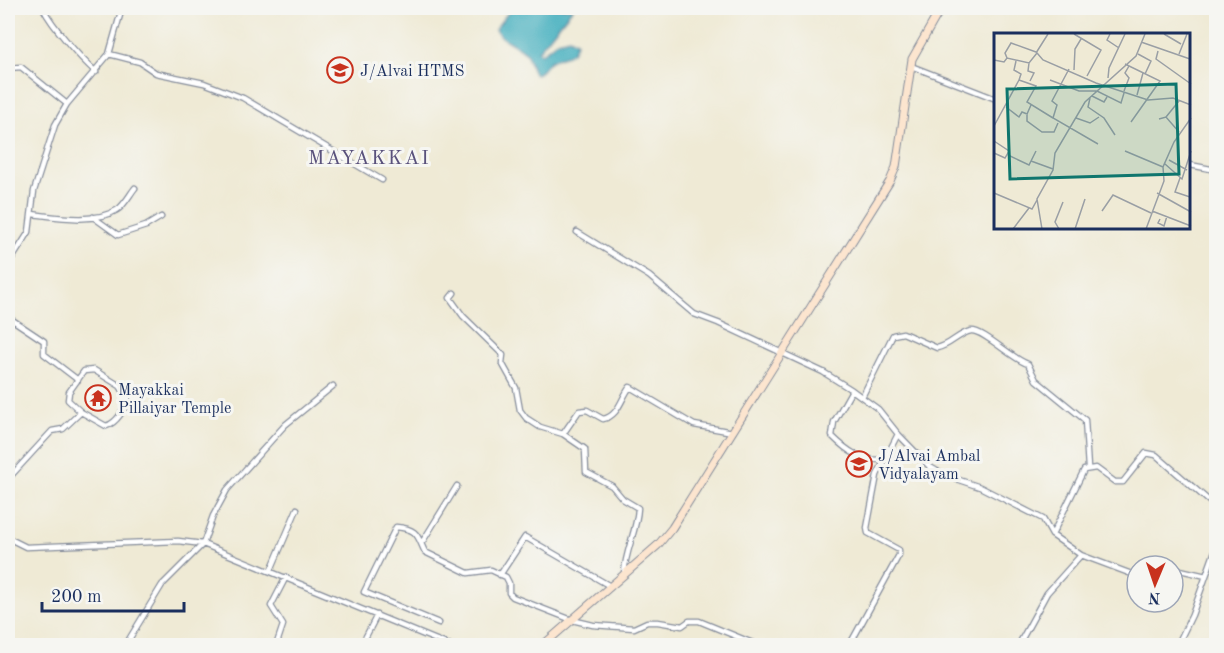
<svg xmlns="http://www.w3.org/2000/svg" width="1224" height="653" font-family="'Old Standard TT',serif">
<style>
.water{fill:#3fadbd;stroke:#2d6e8e;stroke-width:1.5}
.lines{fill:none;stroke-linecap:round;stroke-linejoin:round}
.street-casing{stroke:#858c9a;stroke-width:7}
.secondary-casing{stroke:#858c9a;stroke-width:9}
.street{stroke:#fff;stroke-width:4.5}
.secondary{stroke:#fce5cf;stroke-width:7}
.labels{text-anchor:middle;stroke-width:6;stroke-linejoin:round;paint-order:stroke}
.poi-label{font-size:16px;fill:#1b2f5e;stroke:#f6f6f2;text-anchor:start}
.quarter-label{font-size:20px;letter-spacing:1.5px;fill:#5a527c;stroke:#f6f6f2}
.inset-road{fill:none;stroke:#9a9fa5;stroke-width:1.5}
.view{fill:#0f766e;fill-opacity:0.15;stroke:#0f766e;stroke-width:3}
.inset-edge{fill:none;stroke:#1b2f5e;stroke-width:3}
</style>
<rect width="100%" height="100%" fill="#f6f6f2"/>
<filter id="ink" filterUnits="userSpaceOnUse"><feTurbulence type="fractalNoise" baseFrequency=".0167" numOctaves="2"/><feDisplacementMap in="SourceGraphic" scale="12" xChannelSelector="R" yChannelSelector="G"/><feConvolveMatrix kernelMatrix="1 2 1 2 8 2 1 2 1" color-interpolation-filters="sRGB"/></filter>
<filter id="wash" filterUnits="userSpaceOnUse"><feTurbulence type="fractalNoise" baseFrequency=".008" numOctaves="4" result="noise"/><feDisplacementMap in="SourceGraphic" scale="24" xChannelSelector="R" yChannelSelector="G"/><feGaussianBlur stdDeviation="1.35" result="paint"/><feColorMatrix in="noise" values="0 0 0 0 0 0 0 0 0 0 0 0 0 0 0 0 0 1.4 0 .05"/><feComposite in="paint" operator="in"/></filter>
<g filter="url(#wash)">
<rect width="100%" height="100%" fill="#efead5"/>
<path class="water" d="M512,8H573L538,51L541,54L558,41L569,38L576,42C573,60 560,54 549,62C543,67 543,73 534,74L526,52L501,37L495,29Z"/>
</g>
<g filter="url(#ink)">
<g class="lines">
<g class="street-casing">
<path id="street" d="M43,8C52,26 80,58 96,72
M109,54L140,62L156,73L204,83L243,98L382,180
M911,66L996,99
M8,68L21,67L67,104
M1190,165L1216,170
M32,214C57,217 94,224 117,210C124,206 130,194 135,188
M93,217L118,235L146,226L161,217
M577,232L649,276L694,314L718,323L823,372L852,390L878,409L898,434L877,475L867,528L868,533L899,550V555L849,646
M8,265L29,232L34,191L55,125L67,104L109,54L122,8
M454,293L450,298L463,316L503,355L502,363L516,388L520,410L526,418L540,427L563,434L585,449L586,472L612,486L623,499L638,508C637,530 626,549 624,573
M8,317L44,341V354L78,380
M94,370L120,386L128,398C125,409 117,423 106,426L81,412L68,400L69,392L84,371Z
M852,390L834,422L832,436C847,451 861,461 883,460
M862,397L893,335L903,333L937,348C950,346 959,333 971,331C984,330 1012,359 1028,364L1036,380L1085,420L1088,468
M563,434L579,411L587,410L603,419C619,416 621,398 630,387L694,425L733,432
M898,434L930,467L944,475L980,487L1043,519L1052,535L1081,555L1047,593L1018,646
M8,479L52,431L63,429L81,412
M1052,535L1084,470L1096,468L1115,482H1123L1146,453L1156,455L1216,507
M8,538L26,547L178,541L203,544L451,646
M423,541L457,486
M1081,555L1137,576
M271,570L297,509
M1173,572L1176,569L1206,576
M500,575L525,537L610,586
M439,623L364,592L396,527C419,529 417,536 425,552L468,573L491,570L506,577L509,583V593L513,597L572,620L593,625L634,628L647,622H658L682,626L689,621H699L760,646
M125,646L162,585L203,544L213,516L227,490L285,425L333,386
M276,646L283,625L271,606L286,577
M361,646L377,615
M1177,646L1192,615L1216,548"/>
</g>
<g class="secondary-casing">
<path id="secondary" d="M542,646L658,545L672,528L890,181L896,167L912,59L941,8"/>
</g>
<use href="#street" class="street"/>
<use href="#secondary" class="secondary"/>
</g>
</g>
<defs>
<g id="school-ring" transform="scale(1.35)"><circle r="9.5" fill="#f6f6f2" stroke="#c8321e" stroke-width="1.5"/><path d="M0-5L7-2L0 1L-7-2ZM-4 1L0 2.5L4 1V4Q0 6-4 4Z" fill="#c8321e"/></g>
<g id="temple-ring" transform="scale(1.35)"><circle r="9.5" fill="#f6f6f2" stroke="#c8321e" stroke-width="1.5"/><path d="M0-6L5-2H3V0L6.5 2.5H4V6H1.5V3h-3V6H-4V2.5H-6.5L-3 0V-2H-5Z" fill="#c8321e"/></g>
</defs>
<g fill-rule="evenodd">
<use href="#school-ring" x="340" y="70"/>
<use href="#temple-ring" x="98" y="398"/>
<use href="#school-ring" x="859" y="464"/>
</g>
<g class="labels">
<g class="poi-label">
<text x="360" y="76">J/Alvai HTMS</text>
<text x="118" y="395">Mayakkai<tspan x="118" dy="18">Pillaiyar Temple</tspan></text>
<text x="878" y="461">J/Alvai Ambal<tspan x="878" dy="18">Vidyalayam</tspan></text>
</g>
<g class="quarter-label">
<text x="369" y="164">MAYAKKAI</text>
</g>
</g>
<g transform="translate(994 33)">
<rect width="196" height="196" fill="#efead5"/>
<path class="inset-road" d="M80,1L107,17L93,43M116,1L113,7L125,15M170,1L187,11M147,9L196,26M164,18L162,26L197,51M42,20L54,1M144,21L157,28L151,41M185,21L193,1M13,25L11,20L17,10L42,19M0,27L10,29L13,25L35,30L43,20L49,27L102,50L154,67L179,65L197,72M22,28L20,37L27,41L25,47L42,53L33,69L59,85M35,30L34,38L40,40L36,48M131,31L166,48L137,89M75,36L58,68L63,72L59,85L104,111M80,37L81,16L87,6M114,45L115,35L131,1M56,47L85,58H103L127,70L130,60M130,58L135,45L131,40L135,33M143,62L149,40M98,63L110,69L113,64M96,65L94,74L110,85L121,102M12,74L25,84L28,79L33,81L37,72M33,81V88L48,99H60L64,90M172,84L185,68M82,85L96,90L105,84M165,86L172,84L185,99M0,93L25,47M0,108L15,118L11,125L0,120M131,118L169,134M14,122L35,132L42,118M175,127L193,137M37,128L59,136M171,131L188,146L197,118M186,145L181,159L196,164M0,160L38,176L43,167M163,160L197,179M108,178L119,162L157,180M158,178L197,193M166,186L164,190L170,193L173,183M19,196L35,175M48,196L43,166L59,137L61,120L91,69L142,23L151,1M65,196L61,189L69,169M81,196L91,166M152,196L170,148L169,134L180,109L197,85"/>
<path class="view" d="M182,51L185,141L16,146L13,56Z"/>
<rect width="196" height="196" class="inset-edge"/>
</g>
<rect width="1224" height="653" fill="none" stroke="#f6f6f2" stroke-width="30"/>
<g transform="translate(1155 584) rotate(182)"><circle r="28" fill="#f6f6f2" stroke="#9ea6b7" stroke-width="1.5"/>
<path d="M0-4.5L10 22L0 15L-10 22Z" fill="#c8321e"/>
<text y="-9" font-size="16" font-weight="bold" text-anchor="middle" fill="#1b2f5e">N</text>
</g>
<path d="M42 602v9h142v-9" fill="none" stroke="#1b2f5e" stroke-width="3"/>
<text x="51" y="602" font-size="18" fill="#1b2f5e" stroke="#f6f6f2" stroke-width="4.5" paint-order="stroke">200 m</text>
</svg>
